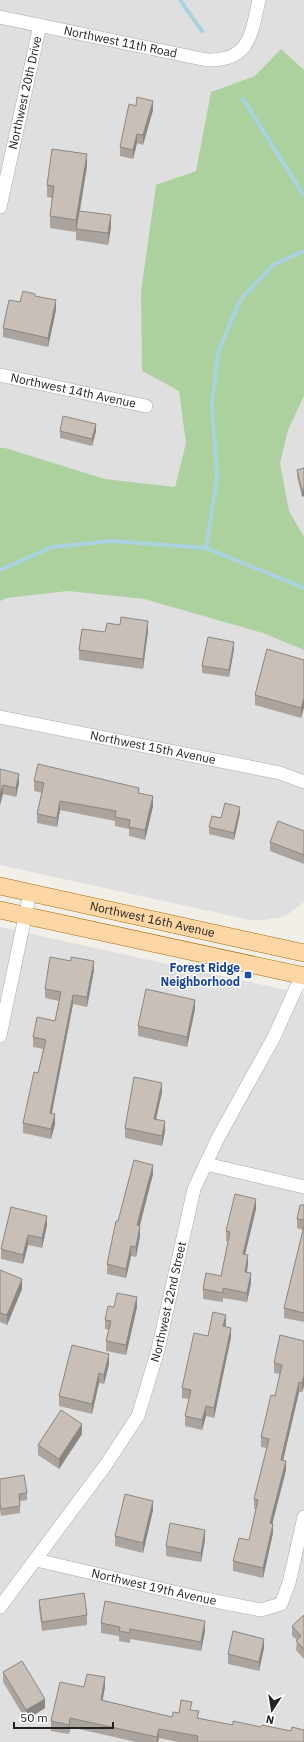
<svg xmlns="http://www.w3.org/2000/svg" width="304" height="1742" font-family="'IBM Plex Sans',sans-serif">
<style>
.residential{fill:#e0dfdf}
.forest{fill:#add19e}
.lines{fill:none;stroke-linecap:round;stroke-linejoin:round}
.stream{stroke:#aad3df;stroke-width:4}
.minor-casing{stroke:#a9a9a9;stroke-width:14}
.major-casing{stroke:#a06b00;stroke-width:18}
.minor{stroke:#fff;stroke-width:13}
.major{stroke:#fcd6a4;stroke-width:17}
.wall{fill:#aba49e}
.shaded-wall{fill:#8b8681}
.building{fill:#c7bfb8;stroke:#8b8681}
.transit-dot{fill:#1a4fb4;stroke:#fff;stroke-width:1.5}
.labels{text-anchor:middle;stroke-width:3;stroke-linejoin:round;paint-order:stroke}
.street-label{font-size:12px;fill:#222;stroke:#fff}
.transit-label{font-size:12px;font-weight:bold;fill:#164399;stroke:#fff;text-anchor:end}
</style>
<rect width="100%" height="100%" fill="#f2efe9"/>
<path class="residential" d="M0,0H304V902L284,917L265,920H250L0,865Z
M0,927L304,994V1742H0Z"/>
<path class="forest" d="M281,49L304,70V396L288,430L280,463L289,511L304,537V650L263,633L144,599L68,591L7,598L0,601V448H5L105,479L175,487L186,443L179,391L142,371L141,292L156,185L196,171L211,92L255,76Z"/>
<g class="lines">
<path class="stream" d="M180,0L202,31
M243,99L304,196
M206,548L304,588
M0,570L52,547L112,541L206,548L217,478L212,404L218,352L240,300L273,265L304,251"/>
<g class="minor-casing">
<g id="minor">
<path id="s1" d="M0,17L207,60C250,61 251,35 259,0"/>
<path id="s2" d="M0,207L40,25"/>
<path id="s3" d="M0,375L146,406"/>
<path id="s4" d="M0,717L280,773L304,782"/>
<path d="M0,1036L30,893"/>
<path d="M206,1164L304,1187"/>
<path id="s5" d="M36,1560L200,1598L261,1610L281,1604L289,1583L304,1517"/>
<path id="s6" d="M0,1607L105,1466L138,1416L158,1350L194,1189L218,1138L274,1037L296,988L304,978"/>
</g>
</g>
<g class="major-casing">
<g id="major">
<path id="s7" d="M0,886L304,953"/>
<path d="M0,910L304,976"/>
</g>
</g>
<use href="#minor" class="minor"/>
<use href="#major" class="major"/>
</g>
<path class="wall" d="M153,110L143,145L137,143L133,159L120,156V147Z
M87,166L80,211L111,227L108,245L76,240V231V232L50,228V216L52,198L47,197V185Z
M35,296L56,310L48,347L3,337V328L20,302Z
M60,431H96L92,446L60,438Z
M304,468L302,497L297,476V470Z
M148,631L143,669L79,660V650L105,632Z
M234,649L229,677L202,673V666Z
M304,660L301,718L255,705V695Z
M0,769L19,783L16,797L3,794L0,805Z
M34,781L139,793L153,806L145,840L129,836V829L115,826V821L60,810L57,827L37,823V814L42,793L34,791Z
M240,813L234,840L209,834V827L221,818Z
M304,831V864L270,851V842Z
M94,970L87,1007L73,1004L51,1114L55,1124L51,1139L23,1133V1123L38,1073L43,1049L33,1047V1037L55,1021L59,1001L45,998V989Z
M195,1009L187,1047L138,1036V1026Z
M162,1092L156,1119L165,1131L162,1146L125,1138V1128Z
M153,1174L140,1226V1236L136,1257L131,1256L126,1278L107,1274V1264L118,1221Z
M304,1205V1322L284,1318V1308L303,1230L297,1228V1219Z
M11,1207L47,1225L42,1248L28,1245L23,1264L1,1259V1249Z
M256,1209L245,1254L248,1264L247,1272L251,1283L247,1302L223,1298V1302L203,1299V1289L221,1276L228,1241H226V1231Z
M0,1270L22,1289L7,1325L0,1322Z
M114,1307H137L126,1355L106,1351V1341L109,1330L105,1329V1320Z
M226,1324L225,1326L231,1337L214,1418L206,1416L202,1430L185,1426V1416L189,1399L182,1398V1388L208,1336Z
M304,1341V1386L302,1392H299L283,1460L286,1470L272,1524L273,1533L263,1578L233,1571V1561L249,1540L256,1509H254V1499L267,1448L261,1447V1437L275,1396L280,1374L274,1373V1363Z
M109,1364L104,1384L99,1383L92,1414L59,1406V1396Z
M82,1434L59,1469L38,1455V1445Z
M0,1479L27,1493V1500L20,1501V1513L1,1516L0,1510Z
M153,1510L143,1553L115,1546V1536Z
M205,1540L201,1562L166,1556V1546Z
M39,1600L87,1615V1625L42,1631L39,1609Z
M304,1615V1659L296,1650L297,1640L292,1636V1626Z
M101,1623L205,1631L201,1651L130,1639V1643L119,1641V1636L101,1633Z
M264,1648L259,1671L228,1664V1654Z
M3,1672L45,1708L26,1720L3,1682Z
M84,1687H105L102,1700L172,1717L179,1713L192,1710L199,1718L304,1742H178L159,1738L158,1742H136L70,1727L69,1734L51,1731V1721Z"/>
<path class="shaded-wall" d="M153,101V110L143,145V135Z
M137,134V143L133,159V150Z
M87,154V166L76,232V220Z
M111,215V227L108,245V233Z
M56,300V310L48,347V338Z
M96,424V431L92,446V439Z
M304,489V496L302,497V490Z
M148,621V631L143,669V659Z
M234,642V649L229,677V670Z
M304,698V708L301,718V708Z
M19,774V783L16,797V788Z
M3,785V794L0,805V795Z
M153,796V806L145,840V830Z
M60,801V810L57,827V818Z
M240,807V813L234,840V833Z
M94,961V970L87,1007V997Z
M73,995V1004L50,1123V1113Z
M195,1000V1009L187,1047V1037Z
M162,1083V1092L154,1128V1119Z
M55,1114V1124L51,1139V1129Z
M165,1121V1131L162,1146V1136Z
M153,1165V1174L137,1235V1225Z
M256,1199V1209L243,1263V1254Z
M47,1216V1225L42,1248V1238Z
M140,1226V1236L136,1257V1247Z
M28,1235V1245L23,1264V1255Z
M131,1246V1256L126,1278V1269Z
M248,1255V1264L245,1281V1272Z
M251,1273V1283L247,1302V1293Z
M22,1279V1289L7,1325V1315Z
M137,1297V1307L126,1355V1345Z
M226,1315V1324L223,1336V1326Z
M231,1328V1337L214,1418V1408Z
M109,1354V1364L104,1384V1375Z
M99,1373V1383L92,1414V1404Z
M304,1376V1386L302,1392V1383Z
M299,1382V1392L281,1469V1460Z
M206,1406V1416L202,1430V1420Z
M82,1424V1434L59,1469V1459Z
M286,1461V1470L270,1533V1523Z
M153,1501V1510L143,1553V1543Z
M273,1524V1533L263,1578V1568Z
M205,1530V1540L201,1562V1553Z
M205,1621V1631L201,1651V1642Z
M264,1639V1648L259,1671V1662Z
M105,1677V1687L101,1710V1700Z
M45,1699V1708L26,1720V1710Z
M70,1718V1727L69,1734V1725Z
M159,1729V1738L158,1742H157V1737Z"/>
<path class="building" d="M137,97L153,101L143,135L137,134L133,150L120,147L129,104L136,106Z
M52,149L87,154L76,220L50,216L54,186L47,185Z
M79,211L111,215L108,233L76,229Z
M23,291L35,294V296L56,300L48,338L3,328L9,300L20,302Z
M63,416L96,424L92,439L60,431Z
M304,468V489L302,490L297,470Z
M121,617L148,621L143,659L79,650L82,629L105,632L107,623L120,625Z
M208,637L234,642L229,670L202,666Z
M267,649L304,660V698L301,708L255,695Z
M38,764L139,788L138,793L153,796L145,830L129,827L130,820L115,817L116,811L60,801L57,818L37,814L44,783L34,781Z
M0,769L19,774L16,788L3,785L0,795Z
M225,803L240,807L234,833L209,827L212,816L221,818Z
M278,821L304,831V855L270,842Z
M50,957L71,961V957L94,961L87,997L73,995L50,1113L55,1114L51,1129L23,1123L34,1072L38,1073L46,1040L33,1037L37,1017L55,1021L61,992L45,989Z
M146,989L195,1000L187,1037L138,1026Z
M134,1077L162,1083L154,1119L165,1121L162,1136L125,1128Z
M134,1160L153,1165L137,1225L140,1226L136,1247L131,1246L126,1269L107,1264L116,1221H118Z
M235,1194L256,1199L243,1254L248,1255L245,1272L251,1273L247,1293L223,1288V1293L203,1289L206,1273L221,1276L230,1232L226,1231Z
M300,1205H304V1220L297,1219Z
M11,1207L47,1216L42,1238L28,1235L23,1255L1,1249Z
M304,1226V1313L284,1308Z
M0,1270L22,1279L7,1315L0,1313Z
M117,1293L137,1297L126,1345L106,1341L111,1321L105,1320L108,1306L114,1307Z
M213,1312L226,1315L223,1326L231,1328L214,1408L206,1406L202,1420L185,1416L191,1390L182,1388L194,1333L208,1336Z
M280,1335L304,1341V1376L302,1383L299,1382L281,1460L286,1461L270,1523L273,1524L263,1568L233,1561L239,1538L249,1540L258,1500L254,1499L269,1439L261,1437L271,1395L275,1396L282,1365L274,1363Z
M72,1345L109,1354L104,1375L99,1373L92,1404L59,1396Z
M61,1410L82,1424L59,1459L38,1445Z
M24,1475L27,1493L19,1494L20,1506L1,1509L0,1503V1479Z
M125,1494L153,1501L143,1543L115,1536Z
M170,1523L205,1530L201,1553L166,1546Z
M84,1593L87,1615L42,1622L39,1600Z
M105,1601L205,1621L201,1642L130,1629V1633L119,1631L120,1627L101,1623Z
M304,1615V1649L296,1641L301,1636L292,1626Z
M233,1631L264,1639L259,1662L228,1654Z
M22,1661L45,1699L26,1710L3,1672Z
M87,1674L105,1677L101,1700L172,1717L173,1712L179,1713L181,1700L192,1702L190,1710L199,1711L197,1718L233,1725V1721L261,1727L262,1725L291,1731L292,1727L304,1730V1742H197L198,1736L159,1729L157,1737L70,1718L69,1725L51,1721L60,1682L84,1687Z"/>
<rect class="transit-dot" x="244" y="971" width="8" height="8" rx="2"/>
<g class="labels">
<g class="street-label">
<text dy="4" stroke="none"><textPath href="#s1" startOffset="123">Northwest 11th Road</textPath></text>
<text dy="4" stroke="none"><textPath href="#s2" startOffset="117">Northwest 20th Drive</textPath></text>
<text dy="4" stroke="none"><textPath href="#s3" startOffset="75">Northwest 14th Avenue</textPath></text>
<text dy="4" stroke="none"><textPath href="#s4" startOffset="156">Northwest 15th Avenue</textPath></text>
<text dy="4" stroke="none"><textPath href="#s7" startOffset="156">Northwest 16th Avenue</textPath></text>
<text dy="4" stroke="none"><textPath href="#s6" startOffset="354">Northwest 22nd Street</textPath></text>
<text dy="4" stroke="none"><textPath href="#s5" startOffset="121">Northwest 19th Avenue</textPath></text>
</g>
<g class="transit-label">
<text x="240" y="972">Forest Ridge<tspan x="240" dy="14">Neighborhood</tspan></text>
</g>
</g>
<g transform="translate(272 1710) rotate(192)" stroke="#ffffff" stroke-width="3" paint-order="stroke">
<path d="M0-3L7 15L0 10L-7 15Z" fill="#222222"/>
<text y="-6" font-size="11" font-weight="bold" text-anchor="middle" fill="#222222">N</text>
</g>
<path d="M14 1722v6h99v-6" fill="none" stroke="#222222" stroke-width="2"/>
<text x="20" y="1722" font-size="12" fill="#222222" stroke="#ffffff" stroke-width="3" paint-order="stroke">50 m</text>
</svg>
